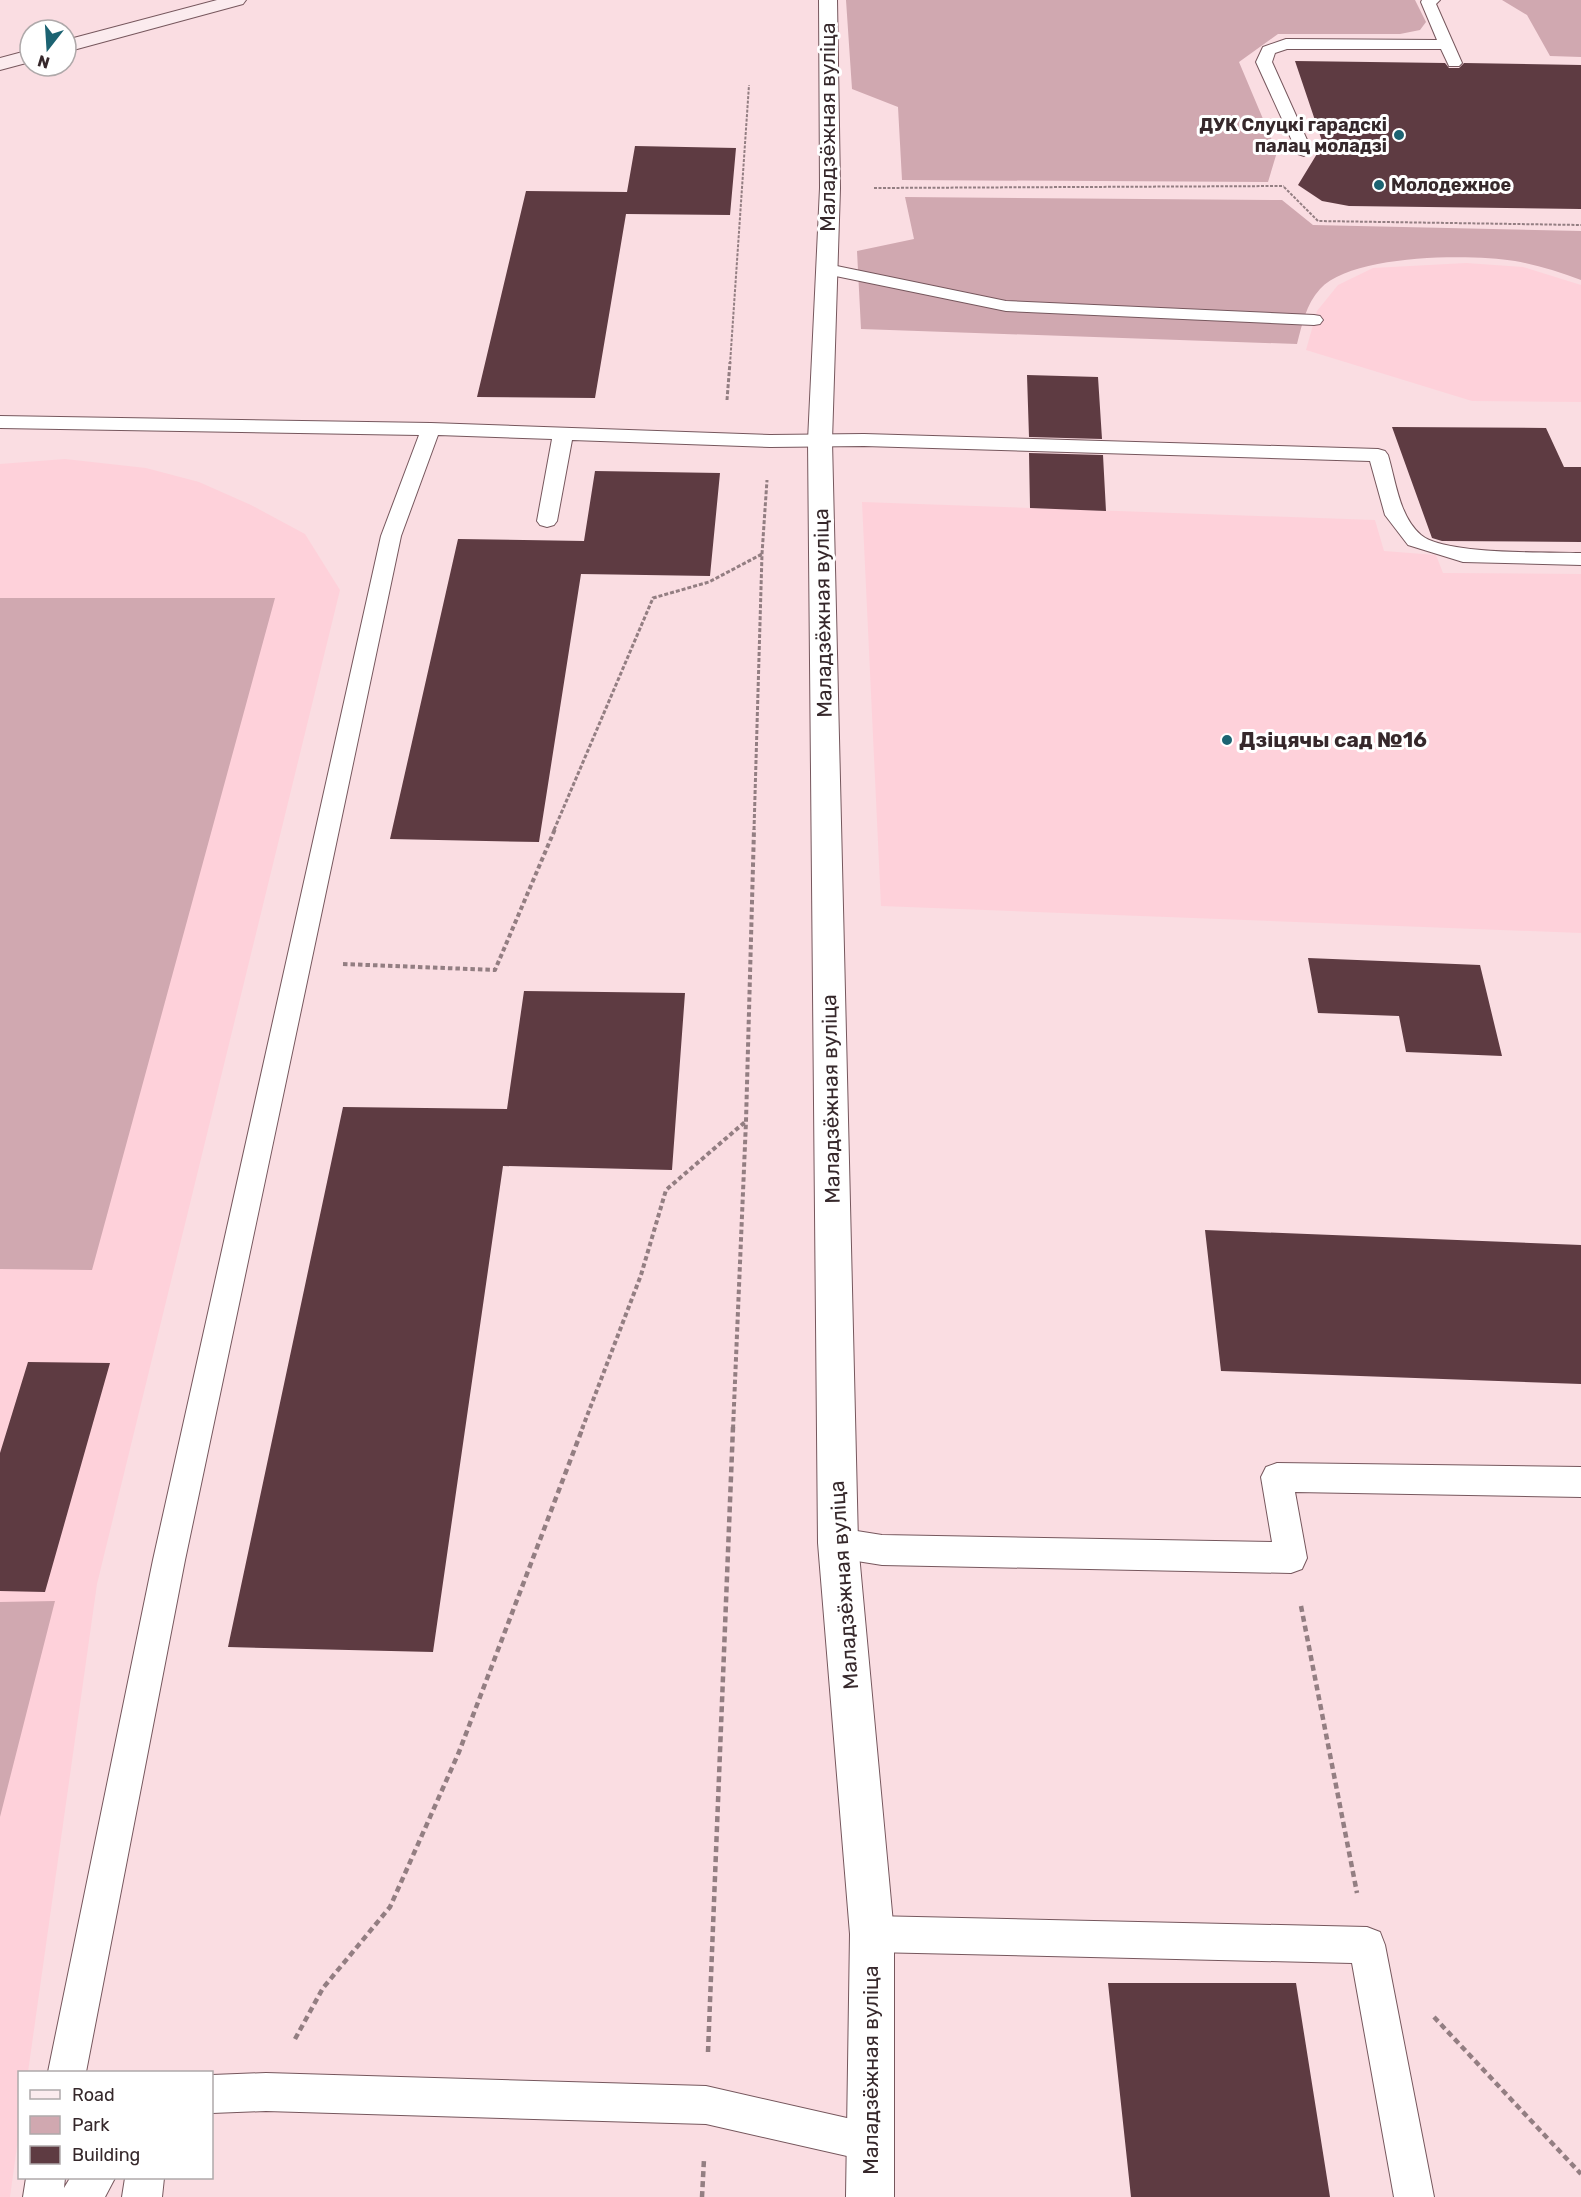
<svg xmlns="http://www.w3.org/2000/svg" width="1581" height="2197" font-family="Rubik,sans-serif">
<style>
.built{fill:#fed1da}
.green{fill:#d0a8b0}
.building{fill:#5e3b42}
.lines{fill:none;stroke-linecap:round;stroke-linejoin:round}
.lane-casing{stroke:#76575d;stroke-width:2}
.street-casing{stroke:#76575d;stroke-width:2}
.secondary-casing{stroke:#76575d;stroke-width:2}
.path-far3{stroke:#937e82;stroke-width:2;stroke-dasharray:3 1.5;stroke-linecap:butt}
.path-far2{stroke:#937e82;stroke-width:3;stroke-dasharray:4 2;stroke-linecap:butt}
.path-far1{stroke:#937e82;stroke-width:4;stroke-dasharray:4.5 3;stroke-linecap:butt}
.path{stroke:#937e82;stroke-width:4.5;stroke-dasharray:6 4;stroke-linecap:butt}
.lane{fill:#fff;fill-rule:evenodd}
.street{fill:#fff;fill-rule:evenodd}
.secondary{fill:#fbebee;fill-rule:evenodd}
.poi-dot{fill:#1c6372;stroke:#fff;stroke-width:2}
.labels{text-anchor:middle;stroke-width:6;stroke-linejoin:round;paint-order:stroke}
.far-poi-label{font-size:18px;font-weight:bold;fill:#36282b;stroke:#fff;text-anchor:end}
.street-label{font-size:21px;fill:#36282b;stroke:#fff}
.poi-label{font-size:21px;font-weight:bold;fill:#36282b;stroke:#fff;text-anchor:start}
</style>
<rect width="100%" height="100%" fill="#fadde2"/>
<path class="built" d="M1466,263L1523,267L1581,285V402L1472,401L1306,350L1317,311L1338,285L1373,268Z
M65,459L146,468L199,482L251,505L305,534L340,590L97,1584L28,2072H20L19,2132L10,2197H0V464Z
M862,502L1375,520L1384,551L1436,555L1443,573L1581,574V933L881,906Z"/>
<path class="green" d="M846,0H1415L1426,22L1420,30L1400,34H1278L1239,62L1277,152L1268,182L902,180L898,107L852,89Z
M1502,0H1581V57L1550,56L1527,15Z
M905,197L1282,200L1313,225L1581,231V280C1560,272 1537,265 1515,261C1469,254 1353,254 1320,289C1306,304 1302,325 1297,344L861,329L857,251L914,239Z
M0,598H275L92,1270L0,1269Z
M55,1601L0,1817V1602Z"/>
<path class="building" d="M1295,61L1445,63L1449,68H1459L1464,63L1581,65V209L1349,206L1322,201L1298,185L1323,144Z
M635,146L736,148L730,215L626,214L595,398L477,397L526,191L627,192Z
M1027,375L1098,377L1102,439L1029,437Z
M1392,427L1546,428L1564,467H1581V542L1442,541L1432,538Z
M1029,453L1103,455L1106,511L1030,508Z
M595,471L720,473L710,576L581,574L539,842L390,839L458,539L584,541Z
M1308,958L1480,965L1502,1056L1406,1052L1399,1016L1318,1013Z
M524,991L685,993L672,1170L503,1166L433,1652L228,1647L343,1107L507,1109Z
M1205,1230L1581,1245V1384L1221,1371Z
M28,1362L110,1363L45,1592L0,1591V1453Z
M1108,1983H1296L1330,2197H1131Z"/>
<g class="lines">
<g class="lane-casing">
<path id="lane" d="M1422,0H1440L1436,4L1462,63L1459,66H1449L1441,49H1287L1275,53L1272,62L1312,151L1304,156L1298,154L1256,62L1263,47L1286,39L1437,40L1421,2Z
M827,264L1006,301L1314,315L1320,316L1323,320L1320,324L1314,325L1006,311L821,273L818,269L821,265Z
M0,416L431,423L770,435L864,434L1378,449L1385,451L1388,455C1396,482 1399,516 1421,535C1444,555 1548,552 1581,553V565L1463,562L1408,545L1385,515L1370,461L864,446L770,447L572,440L557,521L554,525L547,527L540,525L537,521L552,439L438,435L401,536L185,1560L86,2072H48L153,1560L381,536L419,435L0,428Z
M1277,1463L1581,1467V1497L1295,1492L1307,1558L1302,1569L1291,1573L882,1565L838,1558L827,1554L822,1543L827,1532L838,1528L882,1535L1272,1542L1261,1477L1266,1467Z
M872,1916L1367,1927L1380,1932L1385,1945L1434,2197H1394L1352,1963L872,1952L859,1947L854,1934L859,1921Z
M266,2073L706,2086L869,2123L883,2128L888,2142L883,2156L869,2161L706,2124L266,2111L212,2113V2075Z
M26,2178H65L64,2188L70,2178H115L105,2197H23Z
M125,2178H164L162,2197H122Z"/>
</g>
<g class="street-casing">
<path id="street" d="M819,0H837L840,188L832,441L858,1543L894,1934V2197H846L850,1934L818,1543L808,441L820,188Z"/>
</g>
<g class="secondary-casing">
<path id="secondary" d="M217,0H246L243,4L66,52V40Z
M30,50V62L0,70V58Z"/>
</g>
<path class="path-far3" d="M1284,187L1318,221L1581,225
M874,188L1284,186
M730,364L749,85"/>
<path class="path-far2" d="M727,400L730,362
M554,830L653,598L709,582L762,554
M754,830L762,554L767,480"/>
<path class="path-far1" d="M343,964L495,970L555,829
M582,1429L641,1275L666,1190L745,1122
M733,1429L746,1121L754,829"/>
<path class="path" d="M1301,1606L1357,1893
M1434,2017L1581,2174
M295,2039L323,1988L390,1907L459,1752L583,1427
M708,2052L733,1427
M702,2197L704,2159"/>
<use href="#lane" class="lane"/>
<use href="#street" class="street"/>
<use href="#secondary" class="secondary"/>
</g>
<g class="poi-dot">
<circle cx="1399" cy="135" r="6"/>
<circle cx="1379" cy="185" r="6"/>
<circle cx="1227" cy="740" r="6"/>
</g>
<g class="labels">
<g class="far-poi-label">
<text x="1387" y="131">ДУК Слуцкі гарадскі<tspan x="1387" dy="21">палац моладзі</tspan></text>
<text x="1391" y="191" text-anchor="start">Молодежное</text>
</g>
<g class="street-label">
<text transform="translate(828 127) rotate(-90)" y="7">Маладзёжная вуліца</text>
<text transform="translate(823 613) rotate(-91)" y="7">Маладзёжная вуліца</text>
<text transform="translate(831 1099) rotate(-91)" y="7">Маладзёжная вуліца</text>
<text transform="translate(844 1585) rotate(-94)" y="7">Маладзёжная вуліца</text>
<text transform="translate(871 2070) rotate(-90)" y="7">Маладзёжная вуліца</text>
</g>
<g class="poi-label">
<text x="1239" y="747">Дзіцячы сад №16</text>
</g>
</g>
<rect x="18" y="2071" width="195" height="108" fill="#ffffff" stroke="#afa9aa" stroke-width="1.5"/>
<rect x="30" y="2090" width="30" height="9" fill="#fbebee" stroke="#afa9aa" stroke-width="1.5"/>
<text x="72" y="2101" font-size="18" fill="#36282b">Road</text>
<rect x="30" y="2116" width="30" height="18" fill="#d0a8b0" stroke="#afa9aa" stroke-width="1.5"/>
<text x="72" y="2131" font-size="18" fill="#36282b">Park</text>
<rect x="30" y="2146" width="30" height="18" fill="#5e3b42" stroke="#afa9aa" stroke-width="1.5"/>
<text x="72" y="2161" font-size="18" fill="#36282b">Building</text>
<g transform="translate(48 48) rotate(197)"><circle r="28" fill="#ffffff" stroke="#afa9aa" stroke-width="1.5"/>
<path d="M0-4.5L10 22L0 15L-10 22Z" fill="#1c6372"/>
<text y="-9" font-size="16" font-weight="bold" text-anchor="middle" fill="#36282b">N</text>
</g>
</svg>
